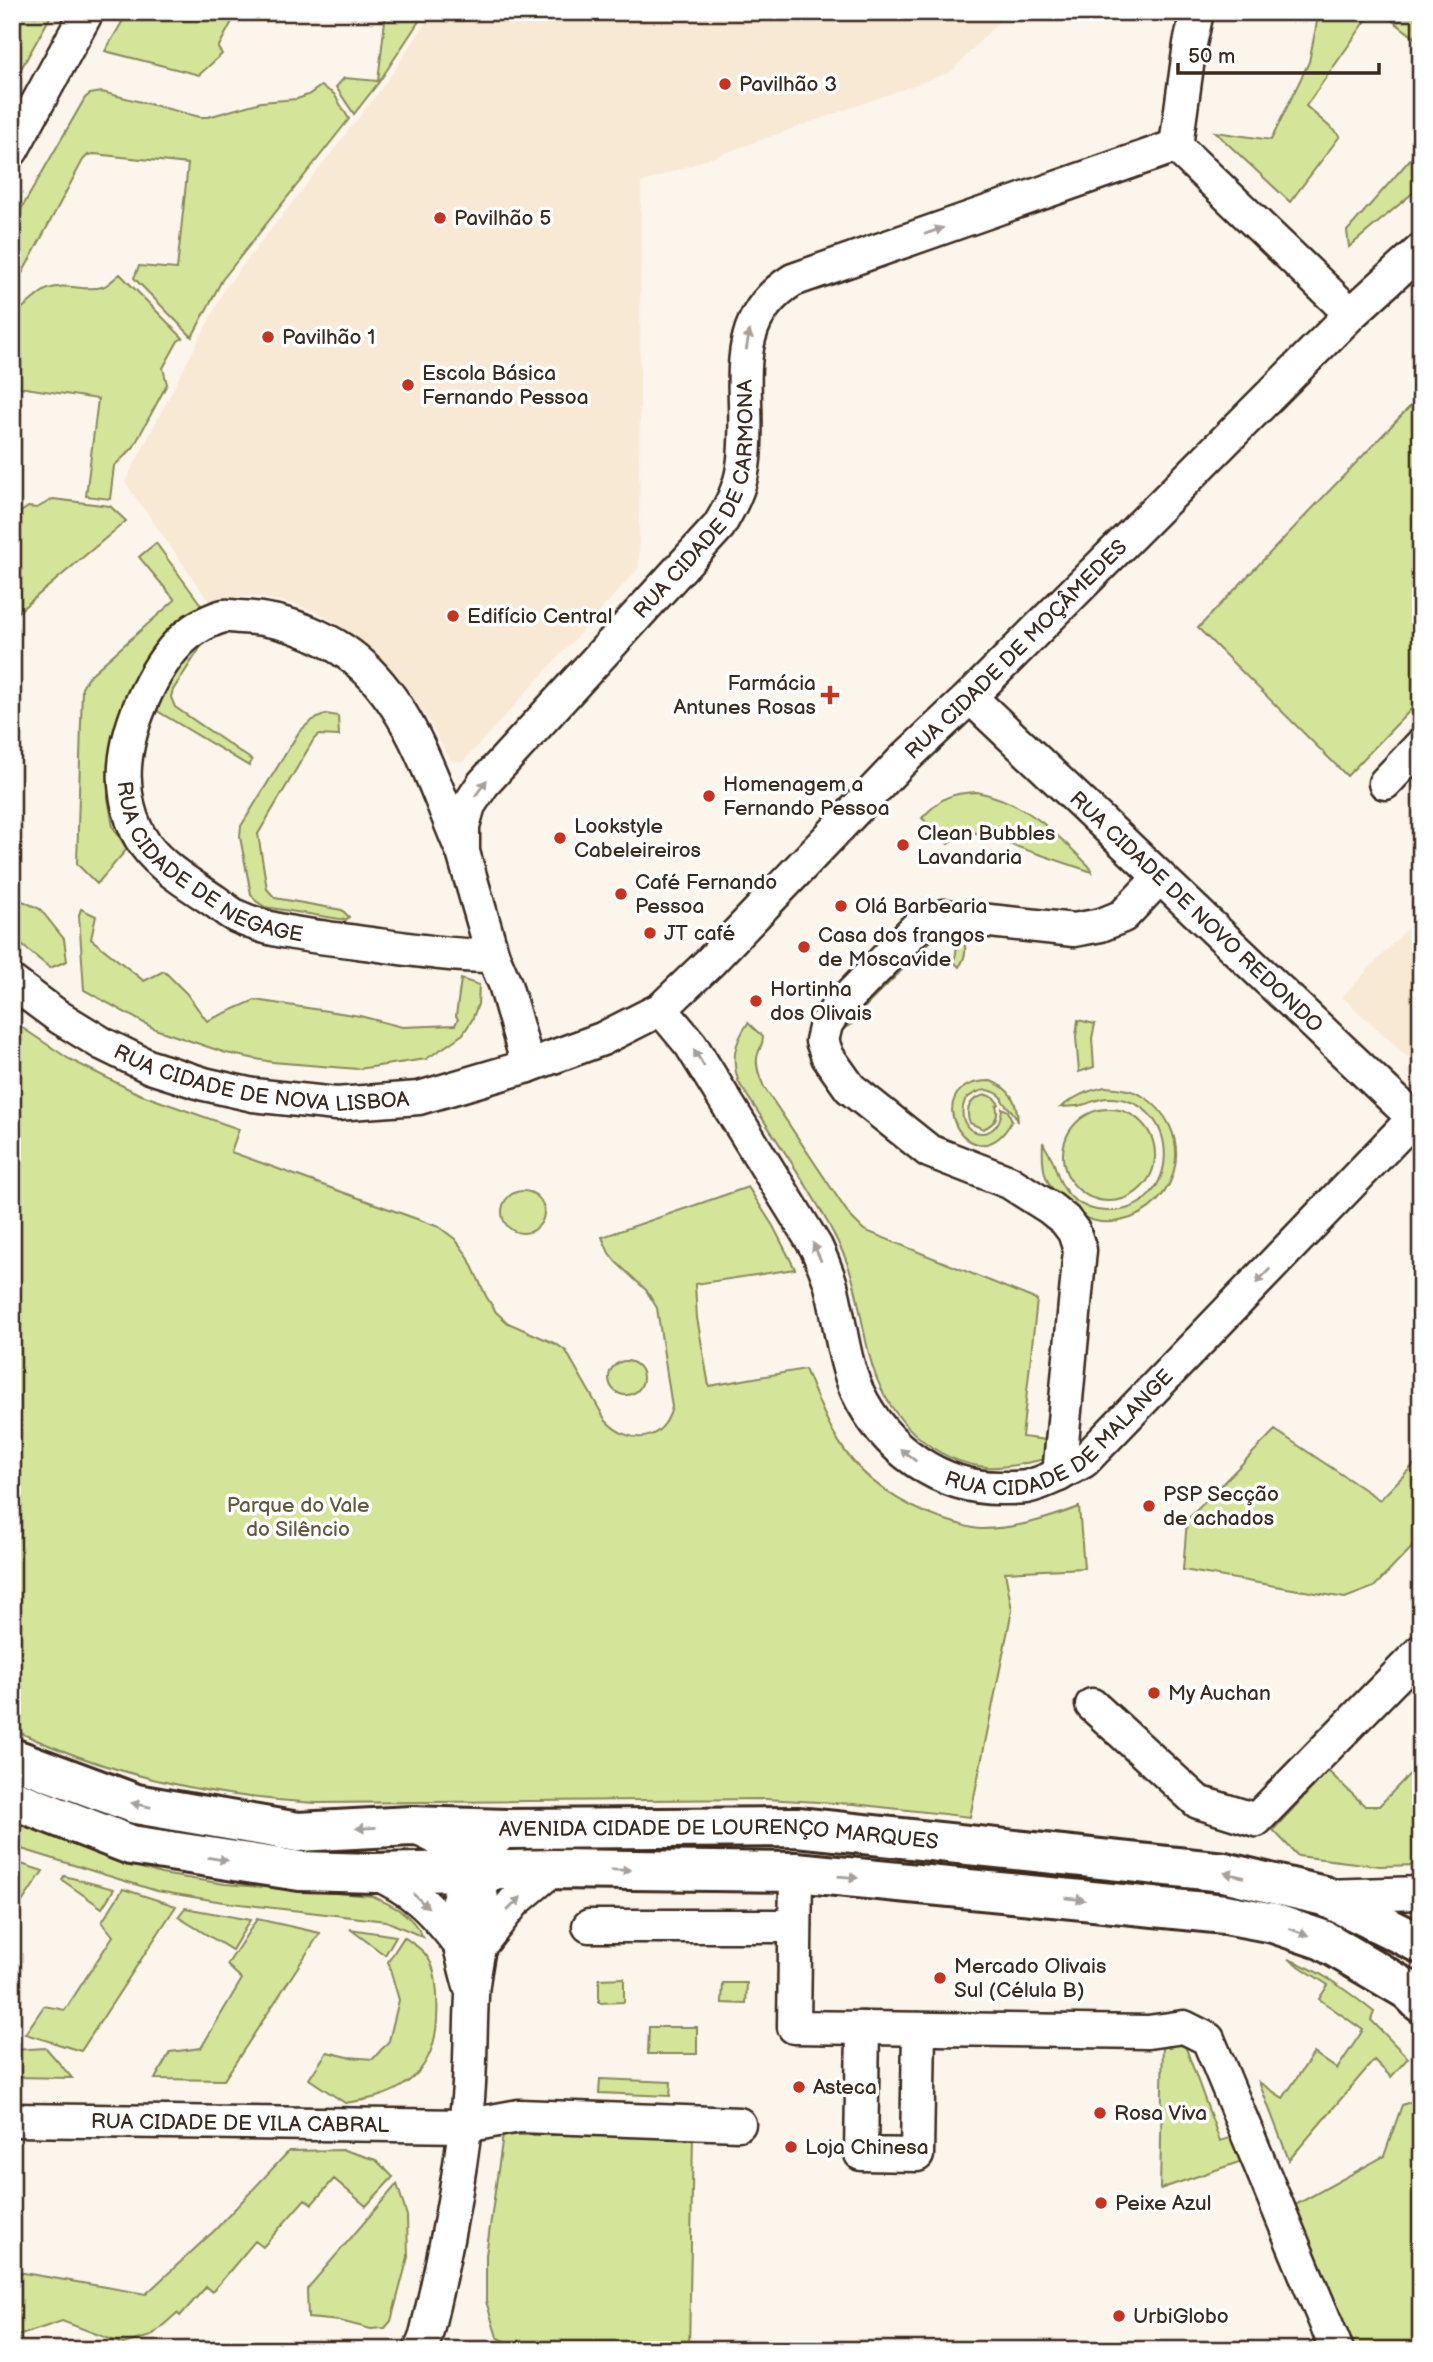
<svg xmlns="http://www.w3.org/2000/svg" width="1433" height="2362" font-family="'Balsamiq Sans',sans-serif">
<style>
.built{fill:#f8e9d5}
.green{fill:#d4e599;stroke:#88885c;stroke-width:2}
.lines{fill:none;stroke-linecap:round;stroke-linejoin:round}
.minor-casing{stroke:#3b2a1e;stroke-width:37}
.tertiary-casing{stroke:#3b2a1e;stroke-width:44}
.minor{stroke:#fff;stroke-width:32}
.tertiary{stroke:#fff;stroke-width:38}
.oneway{fill:#a79f9a}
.poi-dot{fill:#c8321e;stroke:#fff;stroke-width:2.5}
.labels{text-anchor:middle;stroke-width:7;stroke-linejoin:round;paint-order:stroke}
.poi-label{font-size:21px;fill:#3b2a1e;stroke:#fff;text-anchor:start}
.street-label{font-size:21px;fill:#3b2a1e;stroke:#fff}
.park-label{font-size:21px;fill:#61593d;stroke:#fff}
</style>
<rect width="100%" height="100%" fill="#fcf5ec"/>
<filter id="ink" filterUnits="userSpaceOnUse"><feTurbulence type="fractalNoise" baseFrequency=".0143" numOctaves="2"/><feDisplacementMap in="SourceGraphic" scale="14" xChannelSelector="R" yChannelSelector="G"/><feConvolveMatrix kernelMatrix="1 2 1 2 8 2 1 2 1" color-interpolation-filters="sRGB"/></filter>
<g filter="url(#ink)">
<path class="built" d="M433,12H1008L951,72L641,183L639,568L463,762L451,761L426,716L396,674L361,641L323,615L293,603L252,596L208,600L125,482L226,287L385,84Z
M1421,914V1069L1342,997Z"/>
<path class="green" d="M12,12H29L35,16L37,12H53L12,85Z
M128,12H237L218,48L222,54L199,75L105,51Z
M386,12H425L379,82L354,114L336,87L344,78L378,81Z
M1319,12H1372L1306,106L1340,136L1290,202L1215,132L1271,140L1309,62Z
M1381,12H1421V28L1414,37Z
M321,86L334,94L349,119L222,280L192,337L134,278L139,266L177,269L188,164L94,154L88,155L83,160L23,272L12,283V225L85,98L90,94L102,92L200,117H208L261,102L297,99L308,95Z
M1421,147V186L1349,247L1347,231Z
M120,274L183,338L178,341L163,368L167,384L133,448L114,466L110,499L86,496L98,399L12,386V314C27,308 37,293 48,289C66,282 85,292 102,287C109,285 114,278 120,274Z
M1421,395V699L1347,776L1198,628Z
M53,499L110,506L126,521L12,617V518L28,507L37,508Z
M156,543L204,609L109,767L108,798L113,827L127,849L97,884L77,864L82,688L88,677L175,600L139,557Z
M213,628L173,690L171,697L175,707L252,760L249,766L159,712L154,705V691Z
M326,714L338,716L339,736L318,735L314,739L258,834L267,889L275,898L342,910L349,917L346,920L265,907L256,901L251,894L240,837L241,826L299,732L311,721Z
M977,792C1026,802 1055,832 1089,866L1092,872L964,829L948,844L922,818C941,798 949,793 977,792Z
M12,896L40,909L64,939L67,961L50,968L12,937Z
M81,909L96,916L91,939L144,981L164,971L186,993L207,1021L255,1000L360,1016L402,1027L455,1025L458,1019L456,1016L461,979L479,985L478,1004L472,1020L463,1034L446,1046L426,1059L358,1069L272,1062L226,1053L155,1029L84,990L79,915Z
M953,929C967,939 969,953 959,967L953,961C963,944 950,929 933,939L856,1016L853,1023L845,1028L847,1016L927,933Z
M1078,1020L1095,1024L1092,1038L1094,1067L1079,1072L1076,1037Z
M12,1021L69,1059L139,1094L239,1129L231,1152L439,1227L455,1239L467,1255L486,1296L496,1312L508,1323L556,1344L566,1351L606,1421C630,1446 663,1443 672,1407L657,1308L646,1290L616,1262L609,1253L602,1237L748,1187L773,1226L795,1269L695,1284L697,1318L709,1386L805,1369C818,1400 830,1433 851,1459C877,1491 916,1512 955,1523C963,1525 972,1529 981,1529C1015,1529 1047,1519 1079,1507L1084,1568L1005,1572L1012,1610L970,1817L854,1804L765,1799L315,1803C209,1797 109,1775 12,1729Z
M748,1023L763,1037C763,1045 760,1047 758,1054C754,1064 760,1078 764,1087L850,1216L864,1230L1037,1300L1022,1437L1046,1440L1045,1459C1026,1463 1006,1468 987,1467C932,1462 889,1418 873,1368C861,1331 860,1291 844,1255C816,1194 775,1139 739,1083C731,1060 734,1043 748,1023Z
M991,1081C1011,1089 1017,1101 1018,1122C1015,1112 1011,1111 1005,1104C998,1096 1006,1100 998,1094C986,1086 974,1092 965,1100C951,1137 1000,1147 1002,1108L1008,1111L1012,1121C973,1191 911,1081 991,1081Z
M1105,1087C1117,1088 1130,1089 1141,1095C1197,1128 1183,1208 1120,1221C1102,1225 1084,1220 1070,1208C1046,1186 1041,1175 1043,1142C1045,1148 1050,1154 1053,1161C1058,1175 1060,1187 1072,1198C1082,1206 1094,1211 1106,1211C1183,1214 1185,1098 1108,1098C1098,1098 1091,1103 1082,1105C1076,1107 1068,1106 1061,1107C1075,1096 1087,1091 1105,1087Z
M987,1095L994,1098L999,1104L996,1106C1000,1117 993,1125 983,1129L970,1123C964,1108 971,1097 987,1095Z
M1063 1155a46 46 0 1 1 92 0a46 46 0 1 1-92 0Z
M502 1212a21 21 0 1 1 42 0a21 21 0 1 1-42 0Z
M609 1378a17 17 0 1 1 34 0a17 17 0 1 1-34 0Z
M1275,1430L1380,1500L1421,1457V1538L1374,1587L1345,1598L1183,1570L1187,1520Z
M1421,1762V1865L1380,1866L1298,1856L1273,1830L1328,1771L1365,1806H1379Z
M12,1821L101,1855L161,1874L225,1884L372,1896C397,1908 409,1912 423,1937L386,1921L223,1902L157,1891L12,1846Z
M12,1861L43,1871L12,1917Z
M64,1876L114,1889L102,1908L62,1880Z
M123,1889L176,1906L81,2051L25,2034L44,2006L65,2010L113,1936L102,1922Z
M185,1908L250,1920L232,1950L178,1917Z
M257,1919L320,1933L224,2080L155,2079L170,2052L201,2048L242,1979L227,1965Z
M350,1929L396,1936L385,1955Z
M404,1937C410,1942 420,1947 425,1954C435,1965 436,1981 437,1995C439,2030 435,2065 402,2086C385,2097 365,2100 345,2103L309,2079L327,2052L348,2057L373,2059L389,2041L399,2000L388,1962Z
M1288,1959C1321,1971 1346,1990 1374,2012L1371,2020L1408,2058L1391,2077L1374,2060L1289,2160L1259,2082L1283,2098L1314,2053L1337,2069L1363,2030L1319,1999L1328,1985Z
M624,1978V2002L599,2003V1979Z
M723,1983H747L746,2004L722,2003Z
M649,2027H697V2054H648Z
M1163,2040L1184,2043L1220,2141L1242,2134V2161L1160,2189Z
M46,2048L72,2078L12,2077V2050Z
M600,2079L671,2082L670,2096L599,2093Z
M1421,2098V2350H1352L1290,2208L1384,2156L1402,2105Z
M503,2135H693L689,2350H522L497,2337L486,2301V2255Z
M344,2150L376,2160L393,2177L366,2206L334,2179L312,2204L305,2199L263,2247L255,2241L212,2292L206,2287L180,2316L177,2313L151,2336L123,2344L62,2321L12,2338V2271L146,2294L215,2230L289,2151Z
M397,2184L407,2216L408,2257L391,2321L385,2328L371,2329L340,2321L308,2318L307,2289Z"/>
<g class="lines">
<g class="minor-casing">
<g id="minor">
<path d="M1176,146L1351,314"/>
<path d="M1176,146L1190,44L1197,12"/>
<path d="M12,150L87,12"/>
<path id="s1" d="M970,697L1421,1125"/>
<path d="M1385,783L1421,745"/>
<path id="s2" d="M461,848C435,788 415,718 368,671C337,639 285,618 240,617C235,617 229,615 224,616C215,618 198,626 191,632C156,658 128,723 125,766C123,793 130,825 146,846C164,870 193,886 216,902C223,907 230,914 238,917C275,934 317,936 357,942C402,948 447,956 493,956"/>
<path id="s3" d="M12,982L59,1017L103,1044L150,1067L204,1084L253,1095L336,1104L419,1098L528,1066L602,1039L661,1009L710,962L901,762L970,697L1351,314L1421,250"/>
<path id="s4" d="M661,1009L691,1045L816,1247C821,1258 826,1270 830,1282C840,1317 842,1357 857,1391C884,1448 940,1490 1005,1488C1012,1488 1019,1488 1026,1487C1047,1482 1066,1471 1084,1461L1414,1118"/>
<path id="s5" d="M528,1066L505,984L493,956L463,852V826L469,805L483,784L719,526C730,507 740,489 743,467C754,397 721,325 793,280L1176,146"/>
<path d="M1059,1475L1080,1250L1074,1232L1065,1220L1050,1208L1009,1182L929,1151L850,1088L828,1057L822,1041L826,1024L835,1011L916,928L943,916L1074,930L1101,925L1123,916L1159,878"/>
<path d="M1092,1705L1198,1802L1256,1820L1421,1651"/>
<path d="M413,1827C441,1838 463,1852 477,1880C492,1912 473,1963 472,1996C470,2030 471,2064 468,2098C461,2178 445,2256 426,2335L420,2350"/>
<path d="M796,1872L794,2027L1148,2032L1184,2027L1208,2039L1337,2350"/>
<path d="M375,1873C414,1891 430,1907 457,1941"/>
<path d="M1324,1896L1421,1893"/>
<path d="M589,1926H795"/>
<path d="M481,1944L514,1902L553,1869"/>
<path d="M470,1986C450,1914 446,1880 507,1829"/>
<path d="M863,2028L861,2154L917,2155L919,2029"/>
<path id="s6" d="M12,2120L465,2126L519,2116L739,2124"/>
</g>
</g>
<g class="tertiary-casing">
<g id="tertiary">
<path id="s7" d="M12,1758L136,1804L298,1832L411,1826L507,1829L797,1827L1224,1872L1324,1896L1421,1944"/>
<path d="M12,1799L131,1845L300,1871L375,1873L553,1869L796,1872L1225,1914L1273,1923L1323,1940L1408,1990L1421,2003"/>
</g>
</g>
<use href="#minor" class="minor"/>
<use href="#tertiary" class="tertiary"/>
</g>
<defs><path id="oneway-solid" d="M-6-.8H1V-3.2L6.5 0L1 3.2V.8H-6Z" transform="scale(1.75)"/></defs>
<g class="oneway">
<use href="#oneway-solid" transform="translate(934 231) rotate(-19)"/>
<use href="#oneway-solid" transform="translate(748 340) rotate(-80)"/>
<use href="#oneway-solid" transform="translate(481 788) rotate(-54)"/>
<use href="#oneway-solid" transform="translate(699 1058) rotate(-122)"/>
<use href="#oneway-solid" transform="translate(817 1252) rotate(-114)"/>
<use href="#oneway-solid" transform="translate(1263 1276) rotate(134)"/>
<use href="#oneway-solid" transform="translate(908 1455) rotate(-142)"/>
<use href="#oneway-solid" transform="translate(141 1805) rotate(-167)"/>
<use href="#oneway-solid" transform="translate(366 1828) rotate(177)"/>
<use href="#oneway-solid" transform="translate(218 1859) rotate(9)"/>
<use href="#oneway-solid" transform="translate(621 1870) rotate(1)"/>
<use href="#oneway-solid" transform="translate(1234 1875) rotate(-167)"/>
<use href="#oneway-solid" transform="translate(848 1877) rotate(5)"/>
<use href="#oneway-solid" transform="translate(1075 1899) rotate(6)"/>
<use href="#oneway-solid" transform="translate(421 1901) rotate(42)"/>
<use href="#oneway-solid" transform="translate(514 1904) rotate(-45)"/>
<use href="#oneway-solid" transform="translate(1299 1932) rotate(20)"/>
</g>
</g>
<g class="poi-dot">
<circle cx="725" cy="84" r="7"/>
<circle cx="440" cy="218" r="7"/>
<circle cx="268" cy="337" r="7"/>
<circle cx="408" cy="385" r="7"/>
<circle cx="453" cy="616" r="7"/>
<path d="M826.5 684.5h7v7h7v7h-7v7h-7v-7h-7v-7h7z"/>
<circle cx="709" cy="796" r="7"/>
<circle cx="560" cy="838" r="7"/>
<circle cx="903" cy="845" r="7"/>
<circle cx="621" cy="894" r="7"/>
<circle cx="841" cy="906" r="7"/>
<circle cx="650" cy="933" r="7"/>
<circle cx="804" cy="947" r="7"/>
<circle cx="756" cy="1001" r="7"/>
<circle cx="1149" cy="1506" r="7"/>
<circle cx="1154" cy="1693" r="7"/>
<circle cx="940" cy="1978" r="7"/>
<circle cx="799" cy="2087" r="7"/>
<circle cx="1100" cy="2113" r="7"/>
<circle cx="791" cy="2147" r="7"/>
<circle cx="1101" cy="2203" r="7"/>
<circle cx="1119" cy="2316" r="7"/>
</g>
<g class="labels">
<g class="poi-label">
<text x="739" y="91">Pavilhão 3</text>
<text x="454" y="225">Pavilhão 5</text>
<text x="282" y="344">Pavilhão 1</text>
<text x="422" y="380">Escola Básica<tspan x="422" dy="24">Fernando Pessoa</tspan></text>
<text x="467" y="623">Edifício Central</text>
<text x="816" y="690" text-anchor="end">Farmácia<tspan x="816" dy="24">Antunes Rosas</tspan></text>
<text x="723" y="791">Homenagem a<tspan x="723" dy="24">Fernando Pessoa</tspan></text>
<text x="574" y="833">Lookstyle<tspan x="574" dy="24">Cabeleireiros</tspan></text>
<text x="917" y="840">Clean Bubbles<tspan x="917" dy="24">Lavandaria</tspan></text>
<text x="635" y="889">Café Fernando<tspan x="635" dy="24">Pessoa</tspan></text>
<text x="855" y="913">Olá Barbearia</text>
<text x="664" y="940">JT café</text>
<text x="818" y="942">Casa dos frangos<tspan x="818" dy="24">de Moscavide</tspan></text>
<text x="770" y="996">Hortinha<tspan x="770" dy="24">dos Olivais</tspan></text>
<text x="1163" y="1501">PSP Secção<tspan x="1163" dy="24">de achados</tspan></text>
<text x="1168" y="1700">My Auchan</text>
<text x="954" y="1973">Mercado Olivais<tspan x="954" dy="24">Sul (Célula B)</tspan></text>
<text x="813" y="2094">Asteca</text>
<text x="1114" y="2120">Rosa Viva</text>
<text x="805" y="2154">Loja Chinesa</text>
<text x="1115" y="2210">Peixe Azul</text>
<text x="1133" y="2323">UrbiGlobo</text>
</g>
<g class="street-label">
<text dy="7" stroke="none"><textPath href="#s5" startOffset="662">RUA CIDADE DE CARMONA</textPath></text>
<text dy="7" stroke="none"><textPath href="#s3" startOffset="1200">RUA CIDADE DE MOÇÂMEDES</textPath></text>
<text dy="7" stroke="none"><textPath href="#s2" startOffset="691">RUA CIDADE DE NEGAGE</textPath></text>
<text dy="7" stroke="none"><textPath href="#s1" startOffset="312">RUA CIDADE DE NOVO REDONDO</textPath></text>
<text dy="7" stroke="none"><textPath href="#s3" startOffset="275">RUA CIDADE DE NOVA LISBOA</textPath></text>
<text dy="7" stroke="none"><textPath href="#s4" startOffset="695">RUA CIDADE DE MALANGE</textPath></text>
<text dy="7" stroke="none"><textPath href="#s7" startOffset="718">AVENIDA CIDADE DE LOURENÇO MARQUES</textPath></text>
<text dy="7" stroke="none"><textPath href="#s6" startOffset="228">RUA CIDADE DE VILA CABRAL</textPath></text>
</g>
<g class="park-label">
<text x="298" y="1512">Parque do Vale<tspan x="298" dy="24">do Silêncio</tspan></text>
</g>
</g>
<rect width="1433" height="2362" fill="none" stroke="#fff" stroke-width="42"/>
<rect x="21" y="21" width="1391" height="2320" fill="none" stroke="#3b2a1e" stroke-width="2.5" filter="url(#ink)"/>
<path d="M1178 63v10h201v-10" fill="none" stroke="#3b2a1e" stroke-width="3.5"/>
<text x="1188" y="63" font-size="21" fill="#3b2a1e" stroke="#ffffff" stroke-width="5" paint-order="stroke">50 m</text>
</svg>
